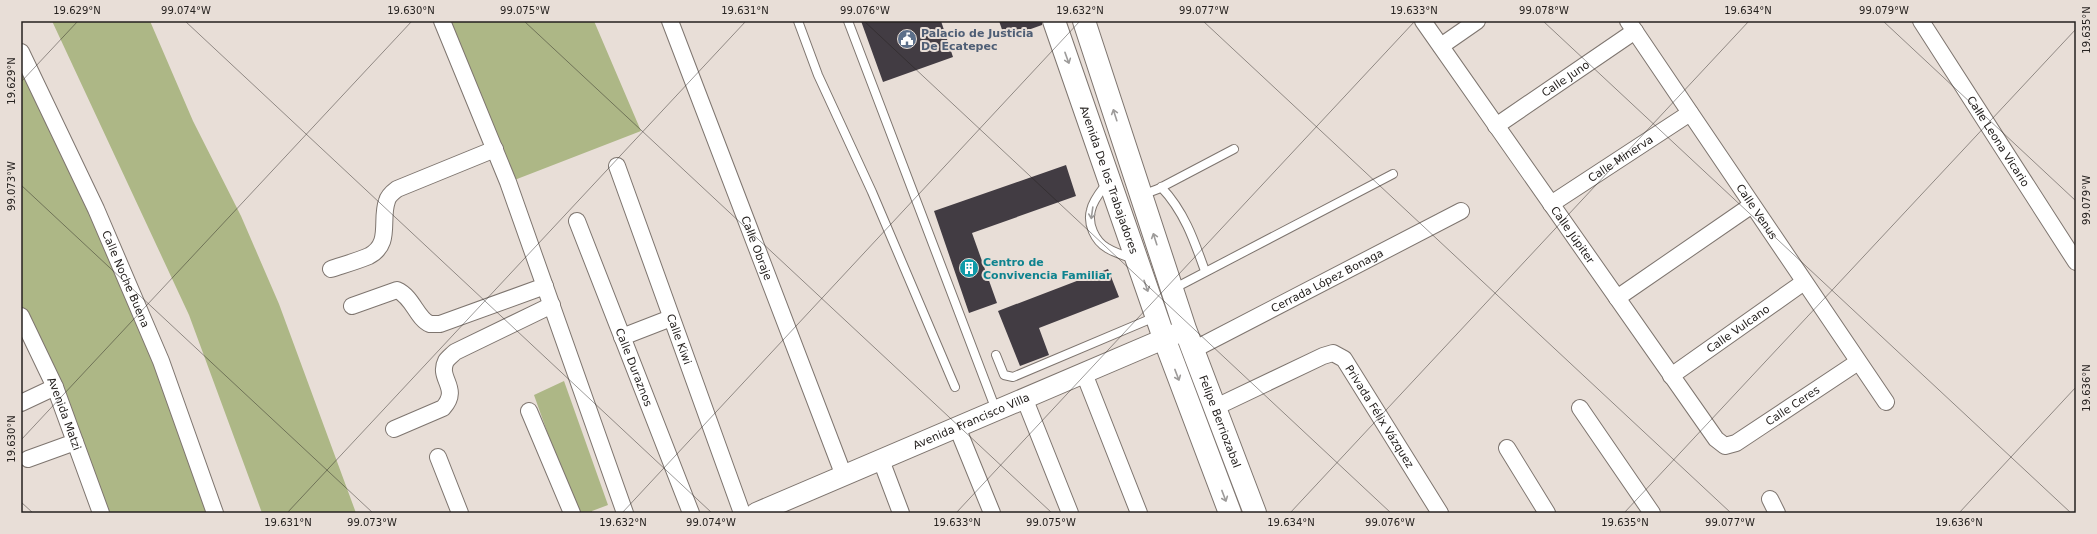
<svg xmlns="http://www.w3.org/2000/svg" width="2097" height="534" font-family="'DejaVu Sans',sans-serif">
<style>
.green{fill:#adb786}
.building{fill:#423c43}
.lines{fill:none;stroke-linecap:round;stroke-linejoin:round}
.service-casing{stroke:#7e756f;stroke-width:10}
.minor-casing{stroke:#7e756f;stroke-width:18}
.tertiary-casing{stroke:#7e756f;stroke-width:22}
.secondary-casing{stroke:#7e756f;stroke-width:24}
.service{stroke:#fff;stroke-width:8}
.minor{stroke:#fff;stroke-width:16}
.tertiary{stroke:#fff;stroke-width:20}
.secondary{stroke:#fff;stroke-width:22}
.oneway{stroke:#9d9b9a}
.ticks{fill:none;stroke:#25211f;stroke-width:1;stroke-opacity:0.45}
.labels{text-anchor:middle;stroke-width:4;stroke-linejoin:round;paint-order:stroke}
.service-label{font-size:11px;font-weight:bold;fill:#4e5e75;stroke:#e8ded7;text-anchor:start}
.street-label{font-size:11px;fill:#25211f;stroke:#e8ded7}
.culture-label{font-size:11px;font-weight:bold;fill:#0d838f;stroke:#e8ded7;text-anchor:start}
.neatline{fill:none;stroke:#25211f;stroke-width:1.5}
.ticks-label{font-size:10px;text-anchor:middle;fill:#25211f}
</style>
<rect width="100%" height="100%" fill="#e8ded7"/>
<path class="green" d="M52,21H150L193,121L241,216L279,304L356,513H262L189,315Z
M438,21H594L641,131L504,184Z
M21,58L104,221L219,513H96L57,400L21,324Z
M564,381L608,505L592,511V513H576L534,395Z"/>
<path class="building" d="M861,21H941L953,57L883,82Z
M999,21H1042V25L1005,38Z
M1066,165L1076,196L972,233L997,303L969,313L934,211Z
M1108,269L1119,297L1039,328L1049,355L1020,366L998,311Z"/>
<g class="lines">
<g class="service-casing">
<path id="service" d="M798,21L818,75L872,192L955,387
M848,21L996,410
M1107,183C1101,191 1093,200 1091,210C1087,224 1095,241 1107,248C1115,253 1125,256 1134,259
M1161,187C1184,211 1194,240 1205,271
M1142,195L1158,189L1234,149
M1173,289L1393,174
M996,355L1004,375L1013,377L1155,317"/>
</g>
<g class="minor-casing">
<g id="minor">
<path d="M442,21L508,182L625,513"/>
<path id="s1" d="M670,21L844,476"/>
<path id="s2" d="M1423,21L1716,439L1725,446L1736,443L1858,362"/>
<path id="s3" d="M1628,21L1886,402"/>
<path id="s4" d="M1921,21L2076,262"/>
<path d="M1441,46L1477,21"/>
<path id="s5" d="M21,52L96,209L161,361L215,513"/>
<path id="s6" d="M1496,126L1635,31"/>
<path id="s7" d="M617,166L742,513"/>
<path id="s8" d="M1551,204L1690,113"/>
<path id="s9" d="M577,221L691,513"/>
<path d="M331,269C343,265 357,261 369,256C392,244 380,220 387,201C388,196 393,192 397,189L495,149"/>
<path d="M1617,298L1752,205"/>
<path d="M352,306L397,290C413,297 417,319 430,324C433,324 437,324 440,324L545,286"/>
<path id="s10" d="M21,316L55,387L101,513"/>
<path d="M622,337L671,318"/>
<path id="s11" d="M1193,350L1461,211"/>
<path id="s12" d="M1671,376L1804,282"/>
<path d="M1087,381L1139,513"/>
<path d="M21,403L55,387"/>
<path d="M1027,405L1070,513"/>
<path id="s13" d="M1216,407L1323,356L1333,353L1344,359L1440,513"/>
<path d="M1580,408L1652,513"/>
<path d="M529,411L572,513"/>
<path d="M957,427L992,513"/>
<path d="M394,429L443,408C461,388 437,379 446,361C448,358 452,355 455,352L552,305"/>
<path d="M1507,448L1547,513"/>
<path d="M438,457L460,513"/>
<path d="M28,459L75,442"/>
<path d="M881,460L901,513"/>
<path d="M1770,499L1777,513"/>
</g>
</g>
<g class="tertiary-casing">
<g id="tertiary">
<path id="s14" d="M756,513L1180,332"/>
</g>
</g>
<g class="secondary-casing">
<g id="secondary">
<path id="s15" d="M1054,21L1164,338L1230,513"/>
<path id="s16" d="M1084,21L1185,329L1255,513"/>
</g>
</g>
<use href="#service" class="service"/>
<use href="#minor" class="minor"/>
<use href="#tertiary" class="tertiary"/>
<use href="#secondary" class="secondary"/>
</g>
<defs><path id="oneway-shaft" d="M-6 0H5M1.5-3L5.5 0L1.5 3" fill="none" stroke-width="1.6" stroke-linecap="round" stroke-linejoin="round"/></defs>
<g class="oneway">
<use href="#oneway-shaft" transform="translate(1067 58) rotate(70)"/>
<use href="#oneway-shaft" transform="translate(1115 115) rotate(-108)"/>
<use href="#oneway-shaft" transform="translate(1092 213) rotate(98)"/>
<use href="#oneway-shaft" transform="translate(1155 239) rotate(-108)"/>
<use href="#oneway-shaft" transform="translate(1146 286) rotate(71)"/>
<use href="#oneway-shaft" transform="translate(1177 375) rotate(69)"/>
<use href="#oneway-shaft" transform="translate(1224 496) rotate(69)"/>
</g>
<path class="ticks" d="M185,21L712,513M524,21L1052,513M864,21L1391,513M1203,21L1731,513M1543,21L2071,513M1883,21L2076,201M21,82L78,21M21,185L373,513M21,440L412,21M21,502L33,513M287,513L746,21M622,513L1080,21M956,513L1415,21M1290,513L1749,21M1624,513L2076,29M1959,513L2076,387"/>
<defs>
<g id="civic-disc" transform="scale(1)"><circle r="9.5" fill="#5c6f8a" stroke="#e8ded7"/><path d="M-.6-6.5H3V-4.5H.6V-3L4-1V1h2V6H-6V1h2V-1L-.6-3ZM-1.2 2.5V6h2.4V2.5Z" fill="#fff"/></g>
<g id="building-disc" transform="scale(1)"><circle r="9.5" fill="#0f9aa8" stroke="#e8ded7"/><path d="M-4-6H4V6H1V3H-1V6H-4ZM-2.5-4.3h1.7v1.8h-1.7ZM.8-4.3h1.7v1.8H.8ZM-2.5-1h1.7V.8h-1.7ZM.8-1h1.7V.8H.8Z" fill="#fff"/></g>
</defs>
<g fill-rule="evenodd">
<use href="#civic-disc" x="907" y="39"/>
<use href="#building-disc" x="969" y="268"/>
</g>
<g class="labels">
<g class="service-label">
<text x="921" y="37">Palacio de Justicia<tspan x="921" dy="13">De Ecatepec</tspan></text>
</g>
<g class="street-label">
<text dy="4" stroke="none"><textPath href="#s6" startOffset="84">Calle Juno</textPath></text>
<text dy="4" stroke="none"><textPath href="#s4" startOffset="143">Calle Leona Vicario</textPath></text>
<text dy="4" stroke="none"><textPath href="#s8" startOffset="83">Calle Minerva</textPath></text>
<text dy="4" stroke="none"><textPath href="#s15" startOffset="168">Avenida De los Trabajadores</textPath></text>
<text dy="4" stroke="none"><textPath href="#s3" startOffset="230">Calle Venus</textPath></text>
<text dy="4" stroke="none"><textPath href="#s2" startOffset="261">Calle Júpiter</textPath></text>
<text dy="4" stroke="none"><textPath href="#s1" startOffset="243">Calle Obraje</textPath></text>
<text dy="4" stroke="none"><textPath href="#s5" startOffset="250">Calle Noche Buena</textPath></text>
<text dy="4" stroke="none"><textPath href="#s11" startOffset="151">Cerrada López Bonaga</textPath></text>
<text dy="4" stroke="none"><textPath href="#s12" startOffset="82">Calle Vulcano</textPath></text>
<text dy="4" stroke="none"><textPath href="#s7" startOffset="184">Calle Kiwi</textPath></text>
<text dy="4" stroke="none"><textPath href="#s9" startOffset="157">Calle Duraznos</textPath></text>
<text dy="4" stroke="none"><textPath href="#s2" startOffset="601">Calle Ceres</textPath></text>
<text dy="4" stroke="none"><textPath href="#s10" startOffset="107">Avenida Matzi</textPath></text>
<text dy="4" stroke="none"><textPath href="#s13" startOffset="209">Privada Félix Vázquez</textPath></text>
<text dy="4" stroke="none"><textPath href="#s14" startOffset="234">Avenida Francisco Villa</textPath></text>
<text dy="4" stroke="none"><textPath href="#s16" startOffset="423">Felipe Berriozabal</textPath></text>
</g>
<g class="culture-label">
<text x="983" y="266">Centro de<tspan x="983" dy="13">Convivencia Familiar</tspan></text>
</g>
</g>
<rect width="2097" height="534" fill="none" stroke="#e8ded7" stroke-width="44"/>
<rect x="22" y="22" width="2053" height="490" class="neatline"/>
<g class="ticks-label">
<text x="77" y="14">19.629°N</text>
<text x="186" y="14">99.074°W</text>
<text x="411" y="14">19.630°N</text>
<text x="525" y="14">99.075°W</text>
<text x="745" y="14">19.631°N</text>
<text x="865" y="14">99.076°W</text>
<text x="1080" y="14">19.632°N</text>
<text x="1204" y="14">99.077°W</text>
<text x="1414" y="14">19.633°N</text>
<text x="1544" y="14">99.078°W</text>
<text x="1748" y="14">19.634°N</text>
<text x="1884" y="14">99.079°W</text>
<text transform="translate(2086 30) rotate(-90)" y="4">19.635°N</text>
<text transform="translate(11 81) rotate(-90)" y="4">19.629°N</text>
<text transform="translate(11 186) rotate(-90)" y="4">99.073°W</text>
<text transform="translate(2086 200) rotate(-90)" y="4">99.079°W</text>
<text transform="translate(2086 388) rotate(-90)" y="4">19.636°N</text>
<text transform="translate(11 439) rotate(-90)" y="4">19.630°N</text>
<text x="288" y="526">19.631°N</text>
<text x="372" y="526">99.073°W</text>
<text x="623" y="526">19.632°N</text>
<text x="711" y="526">99.074°W</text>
<text x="957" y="526">19.633°N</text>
<text x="1051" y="526">99.075°W</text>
<text x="1291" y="526">19.634°N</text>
<text x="1390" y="526">99.076°W</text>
<text x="1625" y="526">19.635°N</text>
<text x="1730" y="526">99.077°W</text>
<text x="1959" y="526">19.636°N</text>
</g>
</svg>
